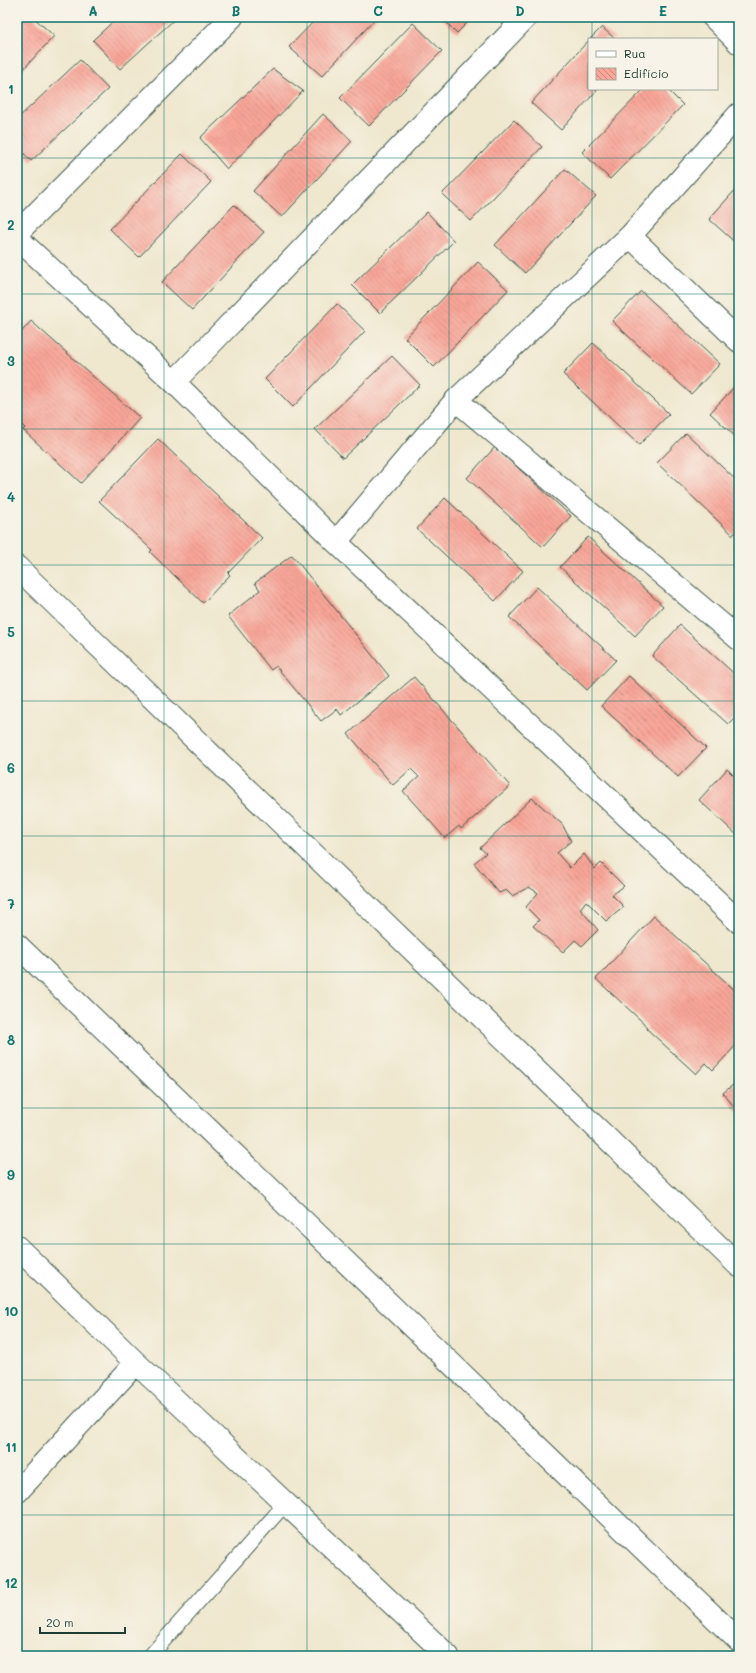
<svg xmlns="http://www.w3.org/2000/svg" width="756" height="1673" font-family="Mali,sans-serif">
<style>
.building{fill:url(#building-back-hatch)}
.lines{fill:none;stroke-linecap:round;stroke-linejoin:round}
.lane-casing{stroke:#3e564b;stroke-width:16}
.street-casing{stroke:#3e564b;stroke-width:24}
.lane{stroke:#fff;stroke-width:14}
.street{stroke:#fff;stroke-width:22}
.grid{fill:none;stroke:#0f766e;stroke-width:1;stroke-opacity:0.55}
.neatline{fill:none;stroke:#0f766e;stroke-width:1.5}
.grid-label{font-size:13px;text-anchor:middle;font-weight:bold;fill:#0f766e}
</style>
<defs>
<pattern id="building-back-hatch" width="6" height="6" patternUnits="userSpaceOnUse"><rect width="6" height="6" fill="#f9a598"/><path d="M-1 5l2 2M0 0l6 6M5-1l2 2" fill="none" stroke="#c9887d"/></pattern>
</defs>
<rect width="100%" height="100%" fill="#f7f3e8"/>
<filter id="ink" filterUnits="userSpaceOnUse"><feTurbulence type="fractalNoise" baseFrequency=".025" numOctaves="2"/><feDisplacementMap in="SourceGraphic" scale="8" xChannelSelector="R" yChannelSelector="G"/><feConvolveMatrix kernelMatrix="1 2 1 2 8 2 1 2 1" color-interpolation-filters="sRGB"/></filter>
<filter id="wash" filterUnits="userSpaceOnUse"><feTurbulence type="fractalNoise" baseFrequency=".012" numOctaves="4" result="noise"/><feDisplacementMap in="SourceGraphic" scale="16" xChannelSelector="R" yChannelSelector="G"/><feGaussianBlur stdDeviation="0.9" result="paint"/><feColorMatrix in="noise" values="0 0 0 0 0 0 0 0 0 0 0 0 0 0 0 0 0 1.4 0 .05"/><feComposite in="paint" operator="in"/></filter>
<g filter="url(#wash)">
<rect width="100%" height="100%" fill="#efe7ce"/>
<g id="blocks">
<path class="building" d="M18,17H33L54,36L17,76Z
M118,17H177L120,69L93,40Z
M318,17H377L322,76L289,47Z
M441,17H473L457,33Z
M413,23L442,51L369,126L340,98Z
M602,27L615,39H590Z
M589,40V89H598L561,130L531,103Z
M80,60L108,89L31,161L17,146V119Z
M273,69L303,91L227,169L200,138Z
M644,89H667L683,105L610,179L582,152Z
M323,114L352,141L282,217L253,191Z
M514,120L542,147L471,221L442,194Z
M182,154L211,182L139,257L110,229Z
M565,169L596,196L525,273L495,245Z
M737,188L739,190V246L709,219Z
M234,205L264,232L192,310L162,282Z
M427,212L454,241L380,313L352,285Z
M478,262L508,290L434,367L405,338Z
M641,291L720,364L691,394L612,321Z
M337,304L365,331L293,407L265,379Z
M31,321L140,418L81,483L23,430L25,428L17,421V337Z
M593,343L669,414L639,445L563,374Z
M392,356L420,385L343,458L315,429Z
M737,384L739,386V440L710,413Z
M686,433L739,483V529L733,535L657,463Z
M158,439L262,538L228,573L230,575L203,603L150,552L152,550L99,501Z
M495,447L571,516L543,547L467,478Z
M445,498L523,571L495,601L417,529Z
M588,537L663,606L635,636L560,567Z
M292,555L389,676L341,715L337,709L321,721L276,666L271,670L228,616L260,590L255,583Z
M537,587L616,660L587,690L509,617Z
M680,625L739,678V713L728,724L652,656Z
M629,676L706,748L678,777L601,706Z
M414,677L510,786L461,829L459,826L445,838L403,791L419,777L411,769L393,785L348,734Z
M727,769L739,781V837L699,800Z
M532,798L562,824L571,841L557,853L570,868L584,854L595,869L601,863L624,886L612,895L624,907L606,921L586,901L580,909L598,930L582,946L575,940L563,952L533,926L539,920L526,907L538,893L529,887L512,896L506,890L499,893L474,863L486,853L480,848Z
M654,916L739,994V1042L713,1070L706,1063L696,1074L647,1029L648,1027L596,979Z
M739,1080V1113L723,1093Z"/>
</g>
</g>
<g filter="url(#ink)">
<use href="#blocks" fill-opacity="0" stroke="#3e564b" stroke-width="1"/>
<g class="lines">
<g class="lane-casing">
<path id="lane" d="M150,1656L286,1503"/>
</g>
<g class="street-casing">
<path id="street" d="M713,17L739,43
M17,233L232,17
M630,236L739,341
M17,238L174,382L336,542L739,922
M174,382L526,17
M456,400L739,639
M336,542L456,400L630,236L739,114
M17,567L739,1266
M17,945L739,1641
M17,1247L136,1363L448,1656
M17,1492L136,1363"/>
</g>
<use href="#lane" class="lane"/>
<use href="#street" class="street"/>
</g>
</g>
<path class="grid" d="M164,17V1656M307,17V1656M449,17V1656M592,17V39M592,89V1656M17,158H739M17,294H739M17,429H739M17,565H739M17,701H739M17,836H739M17,972H739M17,1108H739M17,1244H739M17,1380H739M17,1515H739"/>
<rect width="756" height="1673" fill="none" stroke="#f7f3e8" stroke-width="44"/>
<rect x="588" y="38" width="130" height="52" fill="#f7f3e8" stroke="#a1aaa0"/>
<rect x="596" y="51" width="20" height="6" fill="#ffffff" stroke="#a1aaa0"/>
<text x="624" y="58" font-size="12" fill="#1f3d34">Rua</text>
<rect x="596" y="68" width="20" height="12" fill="url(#building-back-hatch)" stroke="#a1aaa0"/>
<text x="624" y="78" font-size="12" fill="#1f3d34">Edifício</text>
<path d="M40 1627v6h85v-6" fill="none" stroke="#1f3d34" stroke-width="2"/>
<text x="46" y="1627" font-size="12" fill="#1f3d34" stroke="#f7f3e8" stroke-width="3" paint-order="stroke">20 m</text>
<rect x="22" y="22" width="712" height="1629" class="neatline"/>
<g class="grid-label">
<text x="93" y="16">A</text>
<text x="236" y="16">B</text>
<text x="378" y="16">C</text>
<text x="520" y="16">D</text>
<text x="663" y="16">E</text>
<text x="11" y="94">1</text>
<text x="11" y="230">2</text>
<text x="11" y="366">3</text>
<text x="11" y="502">4</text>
<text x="11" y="637">5</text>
<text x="11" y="773">6</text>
<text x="11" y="909">7</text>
<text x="11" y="1045">8</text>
<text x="11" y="1180">9</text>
<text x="11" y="1316">10</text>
<text x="11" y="1452">11</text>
<text x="11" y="1588">12</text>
</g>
</svg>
